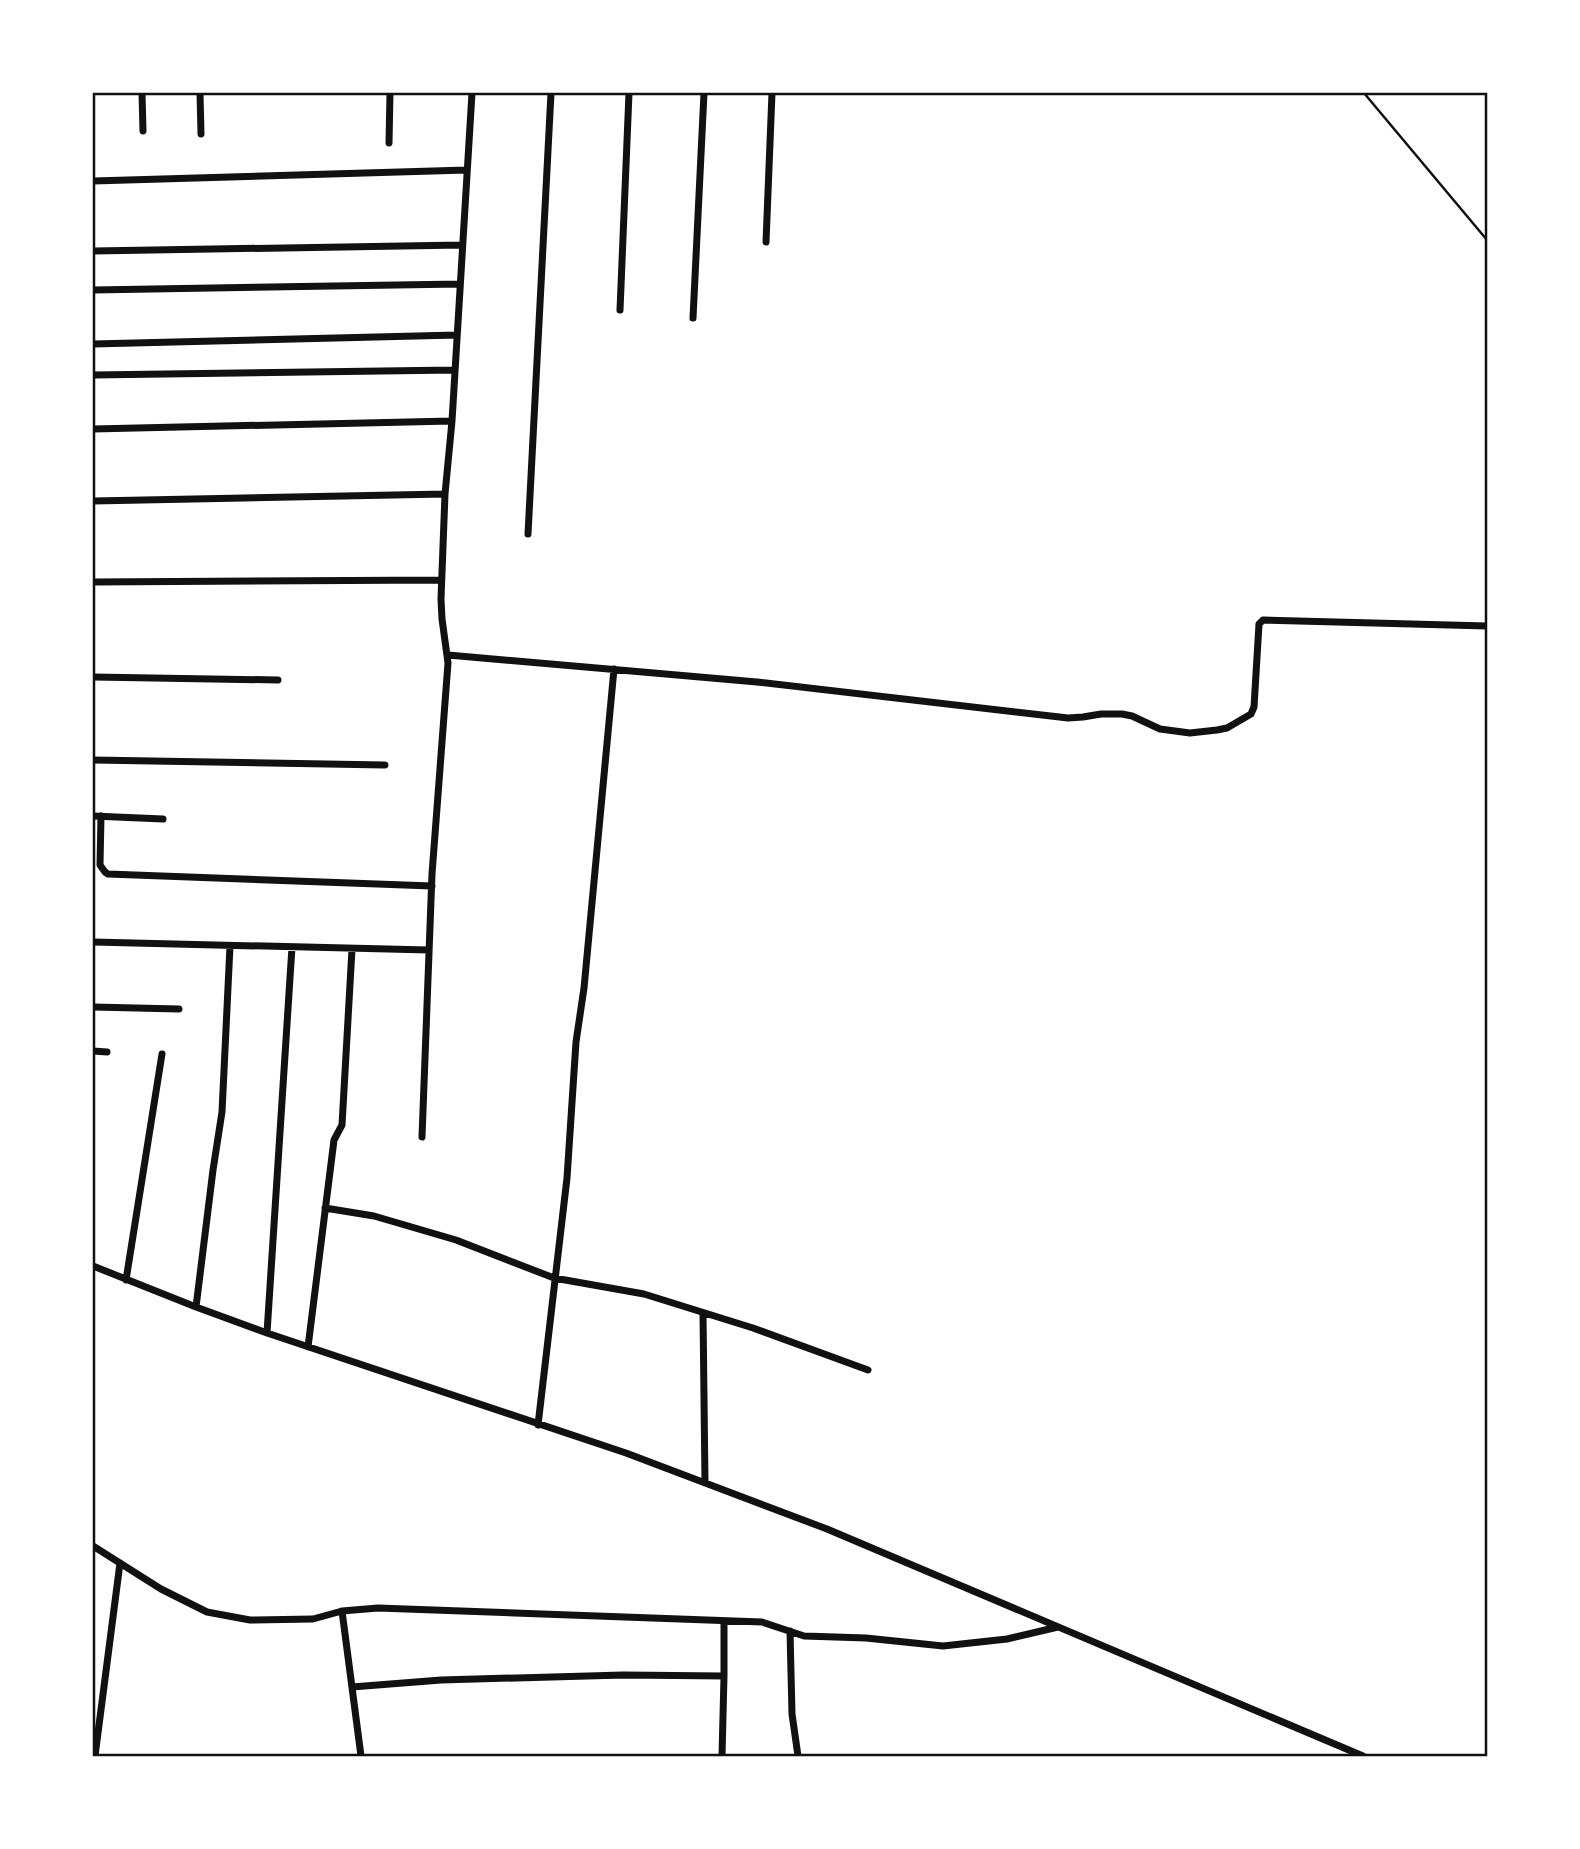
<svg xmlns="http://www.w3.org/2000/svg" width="1580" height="1849" font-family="'Fira Sans',sans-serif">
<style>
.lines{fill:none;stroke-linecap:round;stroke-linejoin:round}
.path{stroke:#111;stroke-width:2.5}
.minor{stroke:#111;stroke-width:7}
.neatline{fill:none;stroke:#111;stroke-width:2.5}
</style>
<rect width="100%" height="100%" fill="#fff"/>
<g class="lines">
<path class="path" d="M1364,93L1487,240"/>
<path class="minor" d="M142,93L143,131
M200,93L201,134
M389,143L390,93
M93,181L467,170
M766,242L772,93
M93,251L462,245
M93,290L460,284
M620,310L629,93
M693,318L704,93
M93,344L457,335
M93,375L455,370
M93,429L452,421
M93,501L445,494
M528,534L551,93
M93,582L441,580
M448,655L757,682L1068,718L1083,717L1101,714H1122L1132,716L1160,729L1190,733L1217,730L1227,728L1251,714L1254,707L1259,624L1263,620L1487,626
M93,677L278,680
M93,760L385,765
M93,816L163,819
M101,816L100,865L105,872L108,874L432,886
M93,942L429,950
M93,1007L179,1009
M93,1051L107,1052
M422,1137L432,874L448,663L442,619L441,599L445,494L452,421L472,93
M325,1208L374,1216L456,1240L554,1278L644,1294L753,1328L868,1370
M93,1266L196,1307L267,1333L626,1453L827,1529L1363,1756
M126,1280L162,1054
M196,1307L213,1170L222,1112L230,946
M703,1313L705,1483
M267,1333L292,947
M308,1347L334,1140L342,1125L352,949
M538,1425L567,1178L576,1042L584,988L614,669
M93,1546L161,1589L207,1612L250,1620L313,1619L342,1611L378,1608L762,1622L804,1636L866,1638L943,1646L1007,1639L1058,1627
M342,1611L361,1756
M790,1631L792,1714L798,1756
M352,1687L441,1680L623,1675L724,1676V1621
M95,1756L120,1563
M722,1756L724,1676"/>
</g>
<rect width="1580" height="1849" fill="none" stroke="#ffffff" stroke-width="189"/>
<rect x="94" y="94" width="1392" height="1661" class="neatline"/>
</svg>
